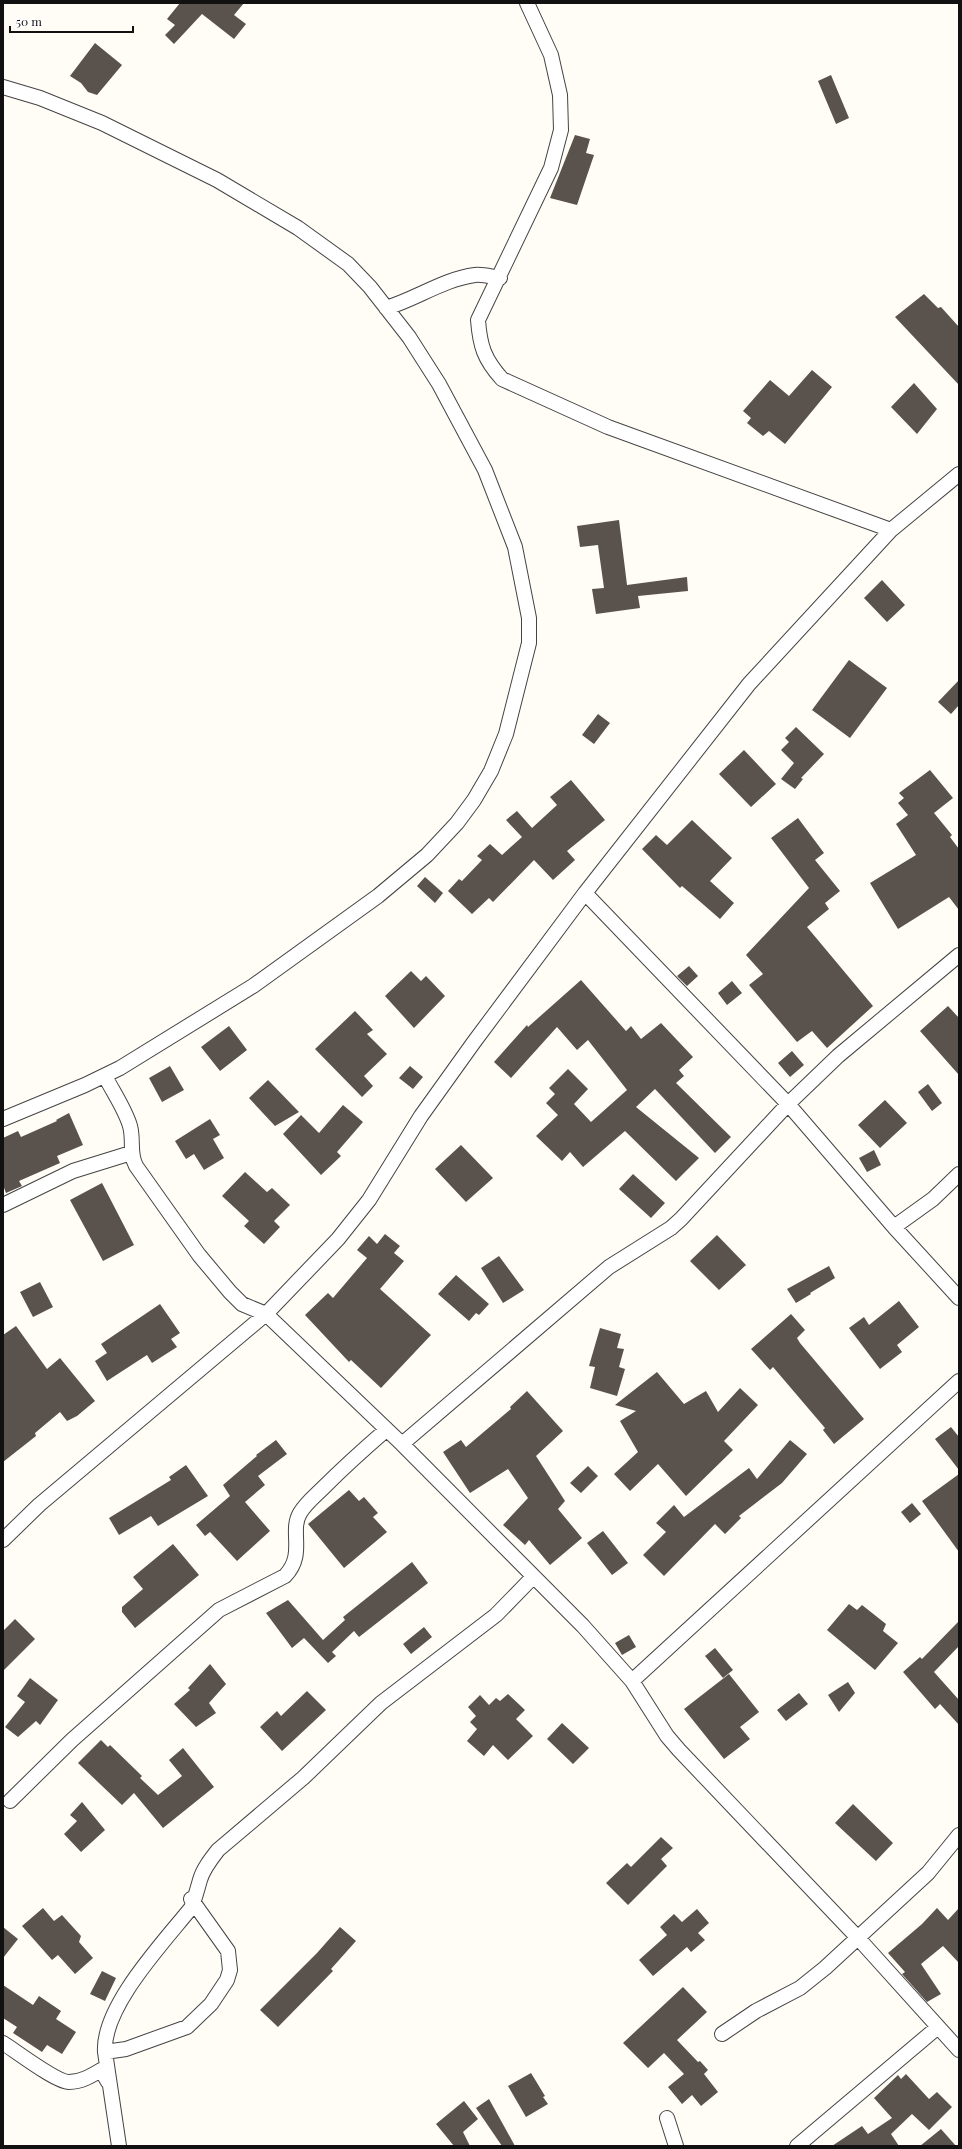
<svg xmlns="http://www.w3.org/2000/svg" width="962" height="2149" font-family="'Playfair Display',serif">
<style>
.building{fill:#5a524d}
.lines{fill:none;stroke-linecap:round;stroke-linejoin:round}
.minor-casing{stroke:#444;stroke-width:16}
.minor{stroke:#fff;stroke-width:14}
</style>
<rect width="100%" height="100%" fill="#fffdf5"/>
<path class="building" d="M180,3H244L234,15L246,24L234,39L202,14L174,44L165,35L175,25L167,19Z
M95,43L122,65L97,95L88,92L81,83L70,76Z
M831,75L849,118L836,124L818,81Z
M575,135L590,139L586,153L594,155L577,205L550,198Z
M924,294L938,308L941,307L959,327V385L895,317Z
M812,370L832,387L785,444L769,431L763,436L747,423L751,418L743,411L770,380L789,396Z
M914,383L937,409L917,434L891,407Z
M619,520L627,585L687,577L688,591L638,596L640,608L596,614L592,589L604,588L598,545L580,547L577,526Z
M882,580L905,605L887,622L864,598Z
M849,660L887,688L850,738L812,710Z
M959,680V705L951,714L938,702Z
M598,714L610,723L594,744L582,735Z
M796,727L824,754L801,778L803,779L795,789L781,779L794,763L781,750L789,742L785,738Z
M744,750L776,784L751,807L719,774Z
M930,770L953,798L934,813L952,835L950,837L959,849V910L949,897L898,929L870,883L916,855L896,824L908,815L898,803L904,798L899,793Z
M571,780L605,820L567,851L575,860L553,880L534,860L493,902L489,898L472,914L448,891L459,879L462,881L482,860L477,856L490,844L502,855L522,837L506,820L517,811L532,828L557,805L550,797Z
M798,818L824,853L815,860L840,891L825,903L829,909L807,927L873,1006L827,1048L812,1031L797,1042L749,985L763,974L746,955L809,888L771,838Z
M692,820L732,858L710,881L734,903L720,919L682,886L680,888L642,849L656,835L667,845Z
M425,877L443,893L435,903L417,886Z
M689,966L698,976L687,986L677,976Z
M411,971L421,981L426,976L445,996L414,1028L385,996Z
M581,980L626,1031L631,1026L641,1039L661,1023L693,1057L679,1070L684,1076L676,1083L731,1137L715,1153L655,1089L636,1107L699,1158L676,1181L625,1131L583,1167L570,1152L562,1161L536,1136L558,1115L546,1103L555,1094L549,1088L568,1069L588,1089L574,1104L591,1122L627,1090L588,1040L577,1050L557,1027L511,1078L494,1062L527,1025L528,1027Z
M732,981L742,993L727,1005L718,993Z
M948,1006L959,1018V1075L920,1031Z
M355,1011L373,1030L367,1034L387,1054L364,1076L373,1086L362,1097L315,1049Z
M229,1026L247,1050L220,1071L201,1047Z
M792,1051L804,1065L790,1077L778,1063Z
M170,1066L184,1090L162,1102L149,1078Z
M410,1066L423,1077L413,1089L399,1078Z
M268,1080L299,1112L275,1126L249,1098Z
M928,1084L942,1103L932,1111L918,1092Z
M885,1100L907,1123L880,1148L858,1125Z
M343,1105L363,1122L337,1152L341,1156L321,1175L283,1134L301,1115L319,1133Z
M69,1113L83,1145L57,1156L60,1163L19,1181L22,1186L6,1193L3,1185V1138L18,1131L21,1137L57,1121L56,1120Z
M210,1119L220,1135L213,1139L224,1158L204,1170L194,1154L186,1159L175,1141Z
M461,1145L493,1178L466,1202L435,1169Z
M874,1150L881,1165L867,1172L859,1158Z
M245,1172L267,1192L272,1188L290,1205L274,1221L280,1227L264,1244L244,1226L249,1221L222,1196Z
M633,1174L665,1203L651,1218L619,1189Z
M102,1183L134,1245L103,1261L70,1200Z
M385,1234L400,1246L394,1253L404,1261L380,1289L431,1335L381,1388L351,1360L349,1362L305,1315L328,1293L333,1298L367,1258L357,1250L369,1236L377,1244Z
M717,1235L746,1265L719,1290L690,1261Z
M499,1256L524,1290L503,1303L481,1268Z
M829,1266L835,1278L810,1293L811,1294L796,1303L787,1289Z
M456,1275L489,1304L479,1315L476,1313L469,1321L438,1294Z
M40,1282L53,1307L33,1317L20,1292Z
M899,1301L919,1327L897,1345L902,1352L880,1369L849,1328L864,1317L869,1325Z
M160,1304L180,1333L171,1339L177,1347L152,1363L147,1355L107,1381L95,1361L107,1353L101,1344Z
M791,1314L805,1330L797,1338L800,1343L864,1419L834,1444L823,1430L825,1428L773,1367L770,1370L751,1349Z
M16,1326L47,1369L60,1358L95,1401L77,1416L67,1421L60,1412L35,1433L36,1436L3,1462V1335Z
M600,1328L621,1334L617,1348L624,1349L619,1367L625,1369L617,1396L590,1388L595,1367L589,1366Z
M657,1372L684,1404L706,1391L718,1412L740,1388L758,1405L724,1441L733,1450L686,1496L658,1464L630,1491L614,1474L638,1452L620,1421L636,1411L615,1405Z
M527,1391L563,1431L536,1456L565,1501L558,1509L582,1538L550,1565L529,1540L525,1545L503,1525L528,1498L508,1469L470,1493L443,1452L461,1440L466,1447L511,1409L510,1407Z
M951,1427L959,1437V1470L935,1439Z
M276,1440L287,1454L258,1476L265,1485L245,1502L270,1531L237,1561L210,1532L205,1536L196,1525L230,1496L223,1485L257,1456L256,1455Z
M790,1440L807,1454L782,1483L739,1516L741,1518L725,1534L715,1524L664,1576L643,1555L666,1532L656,1523L674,1505L684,1517L749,1468L757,1479Z
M186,1465L208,1496L158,1526L151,1516L119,1535L109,1518L171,1480L169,1477Z
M588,1466L598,1476L581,1493L570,1483Z
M959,1474V1552L922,1501Z
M349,1490L359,1501L364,1497L378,1513L373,1517L387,1532L344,1568L308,1524Z
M912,1503L921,1514L910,1523L901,1512Z
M603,1531L628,1563L612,1575L587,1543Z
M173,1544L199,1575L135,1628L122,1612V1607L143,1589L133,1577Z
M412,1562L428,1583L359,1637L354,1631L332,1652L336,1656L328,1663L304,1638L292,1648L266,1613L288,1600L323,1640L345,1620L343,1617Z
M849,1604L857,1610L862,1605L886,1624L883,1631L898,1643L875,1670L827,1630Z
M15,1619L35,1639L3,1671V1631Z
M959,1621V1646L934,1672L959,1700V1725L940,1704L935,1709L903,1672L920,1657L922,1659Z
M424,1627L432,1637L411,1654L403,1644Z
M629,1635L636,1647L622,1655L615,1643Z
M715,1648L733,1670L723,1678L705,1656Z
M210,1664L226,1684L209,1703L216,1713L196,1727L174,1704L190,1690L188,1688Z
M729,1674L759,1712L740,1727L750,1739L724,1759L684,1709Z
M30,1678L58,1700L40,1725L36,1721L18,1737L5,1727L25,1702L17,1696Z
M848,1682L855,1693L839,1712L828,1695Z
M307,1691L326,1710L282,1751L260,1727L277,1711L281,1716Z
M799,1693L808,1704L786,1721L777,1710Z
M508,1694L525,1710L516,1719L533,1736L508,1760L493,1745L484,1756L467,1741L477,1729L470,1722L476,1716L468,1707L480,1695L489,1705L496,1698L500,1701Z
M562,1723L589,1748L573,1764L547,1739Z
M101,1740L108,1747L110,1745L142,1776L140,1778L158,1795L182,1776L169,1760L183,1748L214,1787L163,1828L134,1793L122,1805L78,1763Z
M82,1802L105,1830L81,1852L64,1834L77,1821L70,1815Z
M853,1804L893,1843L876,1861L835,1823Z
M661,1837L673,1848L661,1859L667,1866L628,1905L606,1883L627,1863L631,1867Z
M43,1908L54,1921L62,1915L81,1936L79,1942L93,1958L75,1974L58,1955L52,1960L22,1926Z
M937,1908L948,1920L959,1908V1963L943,1946L921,1964L941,1994L927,2002L902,1974L905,1972L888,1953L922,1924Z
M697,1909L709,1923L698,1933L705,1940L691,1952L687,1947L653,1976L639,1960L667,1935L660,1927L674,1914L682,1922Z
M3,1927L18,1939L3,1958Z
M340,1927L356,1941L331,1969L333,1971L278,2027L260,2010L317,1953Z
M102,1971L116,1978L105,2001L90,1994Z
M3,1985L33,2005L39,1996L61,2011L56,2019L76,2032L62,2054L47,2045L42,2052L13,2033L17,2027L3,2018Z
M683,1987L707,2012L677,2040L698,2062L700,2061L708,2070L704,2074L718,2092L701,2106L692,2095L682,2104L668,2087L684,2074L664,2053L648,2068L623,2043Z
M531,2073L545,2096L543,2097L548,2104L526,2117L508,2086Z
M906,2074L929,2099L937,2092L952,2107L929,2130L912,2114L891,2134L899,2146H832L862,2126L868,2134L892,2118L874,2098L898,2075L901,2079Z
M489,2099L515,2146H502L476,2108Z
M464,2101L478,2119L463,2132L470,2146H454L436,2124Z
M941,2129L956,2146H920Z"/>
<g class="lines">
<g class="minor-casing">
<path id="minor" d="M527,3L551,55L560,95L561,130L551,168L478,320C480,346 484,359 502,379L608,427L891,530
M3,87L40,98L102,123L217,180L298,228L348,264L370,287L409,337L439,384L485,470L515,547L529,618V643L506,734L491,771L474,800L457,823L427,855L378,896L253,986L120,1068L85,1085L3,1119
M386,308C416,299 444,279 475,275C483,274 492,277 500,278
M585,893L788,1104L894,1227L959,1298
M105,1076C113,1092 125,1109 130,1126C134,1140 129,1153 136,1166L199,1255L230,1292L242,1304L266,1314L402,1444L583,1626L632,1681L667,1736L679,1750L858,1938L959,2050
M3,1205L73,1171L131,1153
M894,1227L933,1199L959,1174
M402,1444L609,1267L671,1228L681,1219L788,1104L838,1056L959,955
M3,1540L39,1505L266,1314L338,1239L369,1200L421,1116L474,1042L585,893L749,684L891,530L959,474
M632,1681L959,1381
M10,1801L72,1740L219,1610L285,1576C306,1554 289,1532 300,1513C306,1503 315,1496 323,1488C343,1468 364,1449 386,1430
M722,2034L756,2011L800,1988L825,1968L928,1873L959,1835
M3,2043C16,2051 56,2082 69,2082C81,2082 91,2076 101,2070L108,2082
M105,2052L126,2049L187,2027L211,2004L227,1980L230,1970L228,1951L191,1899
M667,2118L676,2146
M119,2146L105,2052C102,2007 163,1943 191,1908C195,1899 197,1890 200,1880C203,1869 211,1859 218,1850L303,1778L381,1703L496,1615L533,1577
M797,2146L938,2027"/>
</g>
<use href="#minor" class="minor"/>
</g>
<rect width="962" height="2149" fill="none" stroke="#111111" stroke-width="8"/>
<path d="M10 26v6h123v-6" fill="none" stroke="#111111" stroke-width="2"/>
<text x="16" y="26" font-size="12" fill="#111111" stroke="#ffffff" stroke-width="3" paint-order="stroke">50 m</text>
</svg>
